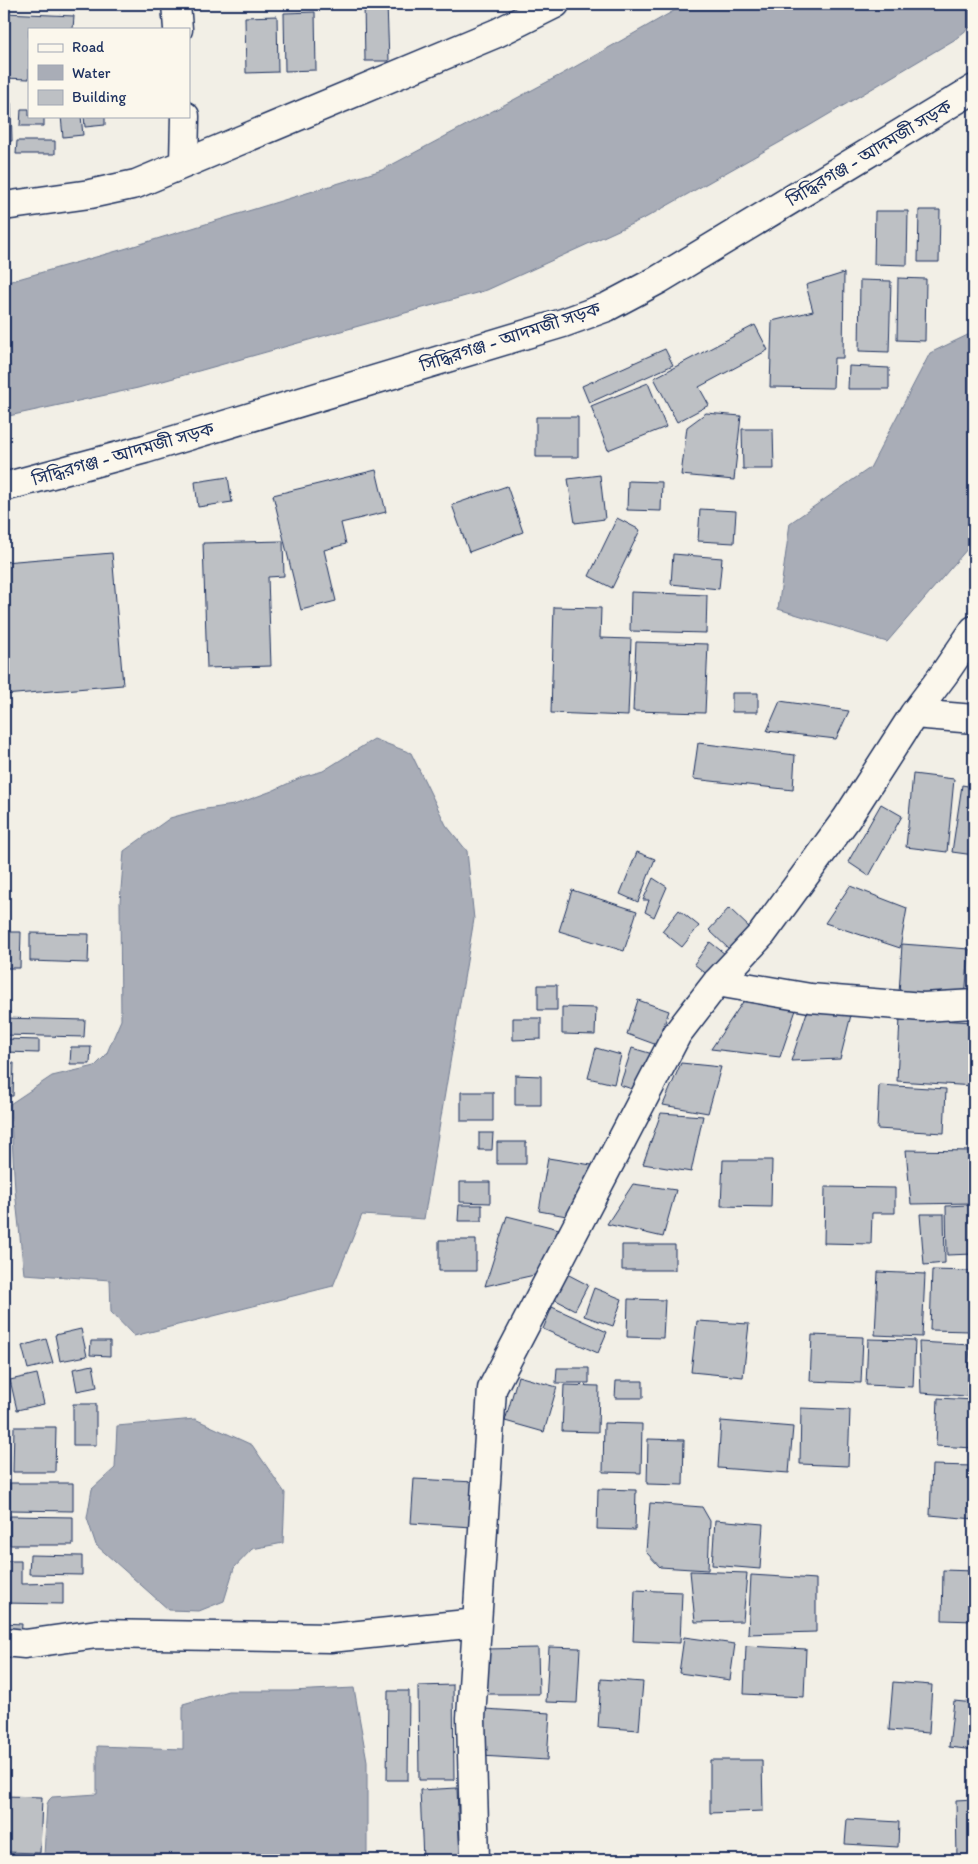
<svg xmlns="http://www.w3.org/2000/svg" width="978" height="1864" font-family="Itim,'Noto Sans Bengali',sans-serif">
<style>
.water{fill:#a9adb7;stroke:#707b93}
.building{fill:#bdc0c4;stroke:#1b2f5e}
.lines{fill:none;stroke-linecap:round;stroke-linejoin:round}
.minor-casing{stroke:#1b2f5e;stroke-width:31}
.major-casing{stroke:#1b2f5e;stroke-width:31}
.minor{stroke:#fbf7ec;stroke-width:28}
.major{stroke:#fbf7ec;stroke-width:28}
.labels{text-anchor:middle;stroke-width:5;stroke-linejoin:round;paint-order:stroke}
.street-label{font-size:18px;fill:#1b2f5e;stroke:#fbf7ec}
</style>
<rect width="100%" height="100%" fill="#f2efe6"/>
<filter id="ink" filterUnits="userSpaceOnUse"><feTurbulence type="fractalNoise" baseFrequency=".02" numOctaves="2"/><feDisplacementMap in="SourceGraphic" scale="10" xChannelSelector="R" yChannelSelector="G"/><feConvolveMatrix kernelMatrix="1 2 1 2 8 2 1 2 1" color-interpolation-filters="sRGB"/></filter>
<g filter="url(#ink)">
<path class="water" d="M686,4H974V24L954,40L809,126L647,217L487,290L138,388L4,417V283L124,249L382,170L564,73Z
M974,332V541L887,642L778,609L790,523L870,468L930,353Z
M374,739L411,753L446,825L467,851L474,919L424,1219L362,1215L333,1286L134,1336L111,1312L110,1280L24,1274L15,1190L10,1104L52,1076L95,1066L106,1055L121,1020L120,902L124,851L170,818L199,810L234,805L272,791L302,777L323,771Z
M195,1419L252,1445L285,1493L283,1543L252,1549L234,1568L224,1601L199,1611L169,1610L96,1545L87,1518L92,1489L115,1468L117,1426Z
M354,1688L367,1761V1858L280,1860H4L40,1859L44,1855L47,1804L49,1800L52,1797L97,1794V1746L183,1749V1704L228,1691H291Z"/>
<path class="building" d="M364,4H387L389,61H365Z
M315,12L316,70L285,71L284,13Z
M4,13L74,16L73,29H29V79L4,78Z
M277,16L278,72L246,73L245,17Z
M4,103H11L12,141H4Z
M21,109H29V116H44V126H20Z
M61,116H81L83,135L63,137Z
M84,116H105V125L85,127Z
M17,141H55V154H16Z
M919,210H940L939,262H918Z
M875,211H908L907,265L874,264Z
M844,273L843,358H834L833,388L770,387L772,321L813,311L806,285Z
M898,278L926,279L925,341L897,340Z
M860,280L891,281L889,352L859,351Z
M755,325L768,350L699,387L709,405L677,422L654,378Z
M665,349L673,365L589,403L582,386Z
M849,366L889,368V389H848Z
M648,383L666,427L608,450L591,406Z
M706,413L741,416L734,480L681,475L687,427Z
M536,417H578V457H536Z
M742,429H773L774,469H743Z
M376,470L386,512L341,523L346,544L324,550L336,601L301,610L273,495Z
M600,475L605,519L575,523L568,479Z
M228,477L232,502L198,507L195,482Z
M628,481L662,482L661,511L627,510Z
M507,486L523,532L469,552L452,505Z
M700,509L736,511L734,543L698,541Z
M617,518L640,530L612,588L589,576Z
M283,541L284,576L268,577L271,666L207,668L203,543Z
M112,553L123,685L4,695V562Z
M673,554L722,558L719,589L671,584Z
M631,592L707,595L706,633L630,631Z
M554,607L601,608L600,638L631,639L628,716L551,713Z
M636,642L708,644L705,713L633,711Z
M732,693H758V712H732Z
M780,701L849,711L836,739L767,731Z
M698,743L795,755L793,790L693,779Z
M913,774L954,779L947,852L906,847Z
M962,785L974,787V855L952,852Z
M881,804L902,816L869,876L848,862Z
M637,852L655,859L638,902L620,894Z
M653,878L667,887L654,917L645,912L649,900H643Z
M850,886L907,908L900,948L825,923Z
M572,890L637,911L624,951L559,931Z
M729,908L751,929L731,951L709,930Z
M679,910L699,926L682,947L662,931Z
M4,932H21L20,968H4Z
M30,933L89,934L88,963L30,961Z
M710,942L725,954L709,976L694,964Z
M902,944L969,949L965,999L899,994Z
M538,985H557V1010H538Z
M745,999L798,1004L780,1057L711,1049Z
M638,1000L669,1011L657,1045L627,1034Z
M809,1006L852,1011L840,1059L791,1061Z
M562,1007L596,1008L595,1035L562,1034Z
M4,1018L85,1020L84,1037L4,1035Z
M513,1018H541V1039L513,1040Z
M900,1018L974,1022V1086L897,1081Z
M4,1039L39,1040V1053L4,1052Z
M71,1047H91L90,1064H70Z
M596,1048L621,1055L614,1084L588,1078Z
M632,1048L656,1055L644,1093L620,1085Z
M4,1063H14L13,1096H4Z
M681,1063L721,1067L708,1113L663,1105Z
M515,1075L541,1076V1105H515Z
M879,1085L946,1089L944,1133L877,1129Z
M461,1092H493V1121H461Z
M661,1113L703,1116L691,1172L643,1164Z
M479,1133H493L492,1150H479Z
M497,1142H526V1164H497Z
M906,1150L974,1151V1203L911,1204Z
M548,1158L598,1166L572,1217L539,1211Z
M723,1160H772L771,1207L721,1206Z
M460,1182H490V1203L460,1202Z
M633,1184L676,1190L663,1237L607,1224Z
M825,1187L895,1188V1213H872L871,1244L824,1243Z
M459,1205H482V1221H458Z
M968,1205H974V1254L947,1255L946,1206Z
M920,1214H944L945,1263L924,1265Z
M507,1216L559,1229L539,1274L485,1286Z
M439,1240H476V1271H439Z
M622,1245H675V1270H622Z
M932,1270L972,1271L970,1331L930,1330Z
M878,1272L925,1274L922,1337L875,1335Z
M567,1274L588,1285L575,1310L554,1299Z
M594,1288L622,1299L613,1326L584,1316Z
M628,1299L665,1300L663,1338L627,1337Z
M552,1307L607,1332L598,1353L543,1329Z
M697,1321L749,1324L743,1377L691,1372Z
M81,1329L87,1356L60,1361L55,1335Z
M812,1335L863,1337L861,1383L810,1381Z
M46,1339L53,1363L28,1369L22,1346Z
M868,1339L915,1340L913,1387L866,1385Z
M91,1341H110V1356L90,1355Z
M919,1342L970,1345L967,1396L921,1393Z
M93,1365L97,1387L77,1391L73,1369Z
M557,1368H589V1383H556Z
M37,1374L44,1404L17,1410L10,1380Z
M518,1376L557,1387L544,1432L505,1421Z
M616,1381H643V1398H615Z
M564,1385L599,1386L598,1432L562,1431Z
M938,1398L974,1400V1448L936,1446Z
M73,1404H96V1445H73Z
M801,1408L850,1410L848,1466L800,1464Z
M721,1421L793,1427L789,1473L718,1468Z
M604,1423L642,1424L641,1473L603,1472Z
M14,1427H56L55,1472H13Z
M648,1439L684,1440L683,1485L647,1484Z
M932,1465L974,1466V1519L930,1515Z
M414,1479L475,1482L472,1527L411,1523Z
M10,1483H73V1511L10,1510Z
M598,1489L636,1490L635,1530L597,1529Z
M650,1503L702,1507L710,1521L708,1570L660,1567L646,1552Z
M10,1516L73,1517V1545H10Z
M715,1520L763,1524L760,1569L712,1565Z
M30,1555L82,1556V1575L29,1574Z
M4,1561H21V1584L63,1583V1604L4,1603Z
M943,1570L974,1571V1621L942,1620Z
M690,1571L747,1573L743,1621L695,1622Z
M751,1575L816,1579V1632L748,1634Z
M635,1590L682,1592L680,1643L633,1641Z
M4,1623L22,1624L20,1650H4Z
M684,1637L735,1644L730,1680L679,1673Z
M746,1646L806,1649L804,1697L744,1694Z
M549,1647L580,1648L577,1703L546,1702Z
M538,1648L539,1694H487L486,1649Z
M601,1679L643,1682L639,1730L598,1727Z
M893,1682L932,1685L929,1733L889,1730Z
M453,1685L454,1780H419L418,1686Z
M388,1691H409L408,1780H387Z
M954,1701L974,1703V1750L949,1747Z
M484,1709L550,1713L547,1760L481,1756Z
M710,1760H762L763,1811L710,1813Z
M457,1788L460,1860H423L420,1790Z
M4,1796L42,1797L40,1853L4,1852Z
M974,1799V1860H957L956,1800Z
M847,1819L899,1822L898,1847L845,1844Z"/>
<g class="lines">
<g class="minor-casing">
<path id="minor" d="M176,4L178,29
M184,163L185,116
M4,206L90,194L136,184L497,33L555,4
M914,714L974,719
M717,982L810,998L923,1007L974,1004
M4,1642L25,1644L97,1634L330,1638L477,1623
M475,1860L471,1718L492,1389L677,1034L717,982L762,934L847,818L914,714L944,674L974,630"/>
</g>
<g class="major-casing">
<path id="major" d="M4,487L145,449L563,323L607,307L658,280L974,89"/>
</g>
<use href="#minor" class="minor"/>
<use href="#major" class="major"/>
</g>
</g>
<g class="labels">
<g class="street-label">
<text transform="translate(869 153) rotate(-31)" y="6">সিদ্ধিরগঞ্জ - আদমজী সড়ক</text>
<text transform="translate(510 337) rotate(-18)" y="6">সিদ্ধিরগঞ্জ - আদমজী সড়ক</text>
<text transform="translate(123 454) rotate(-16)" y="6">সিদ্ধিরগঞ্জ - আদমজী সড়ক</text>
</g>
</g>
<rect width="978" height="1864" fill="none" stroke="#fbf7ec" stroke-width="20"/>
<rect x="10" y="10" width="958" height="1844" fill="none" stroke="#1b2f5e" stroke-width="2" filter="url(#ink)"/>
<rect x="28" y="28" width="162" height="90" fill="#fbf7ec" stroke="#a1a7b3"/>
<rect x="38" y="44" width="25" height="8" fill="#fbf7ec" stroke="#a1a7b3"/>
<text x="72" y="52" font-size="15" fill="#1b2f5e">Road</text>
<rect x="38" y="65" width="25" height="15" fill="#a9adb7" stroke="#a1a7b3"/>
<text x="72" y="78" font-size="15" fill="#1b2f5e">Water</text>
<rect x="38" y="90" width="25" height="15" fill="#bdc0c4" stroke="#a1a7b3"/>
<text x="72" y="102" font-size="15" fill="#1b2f5e">Building</text>
</svg>
